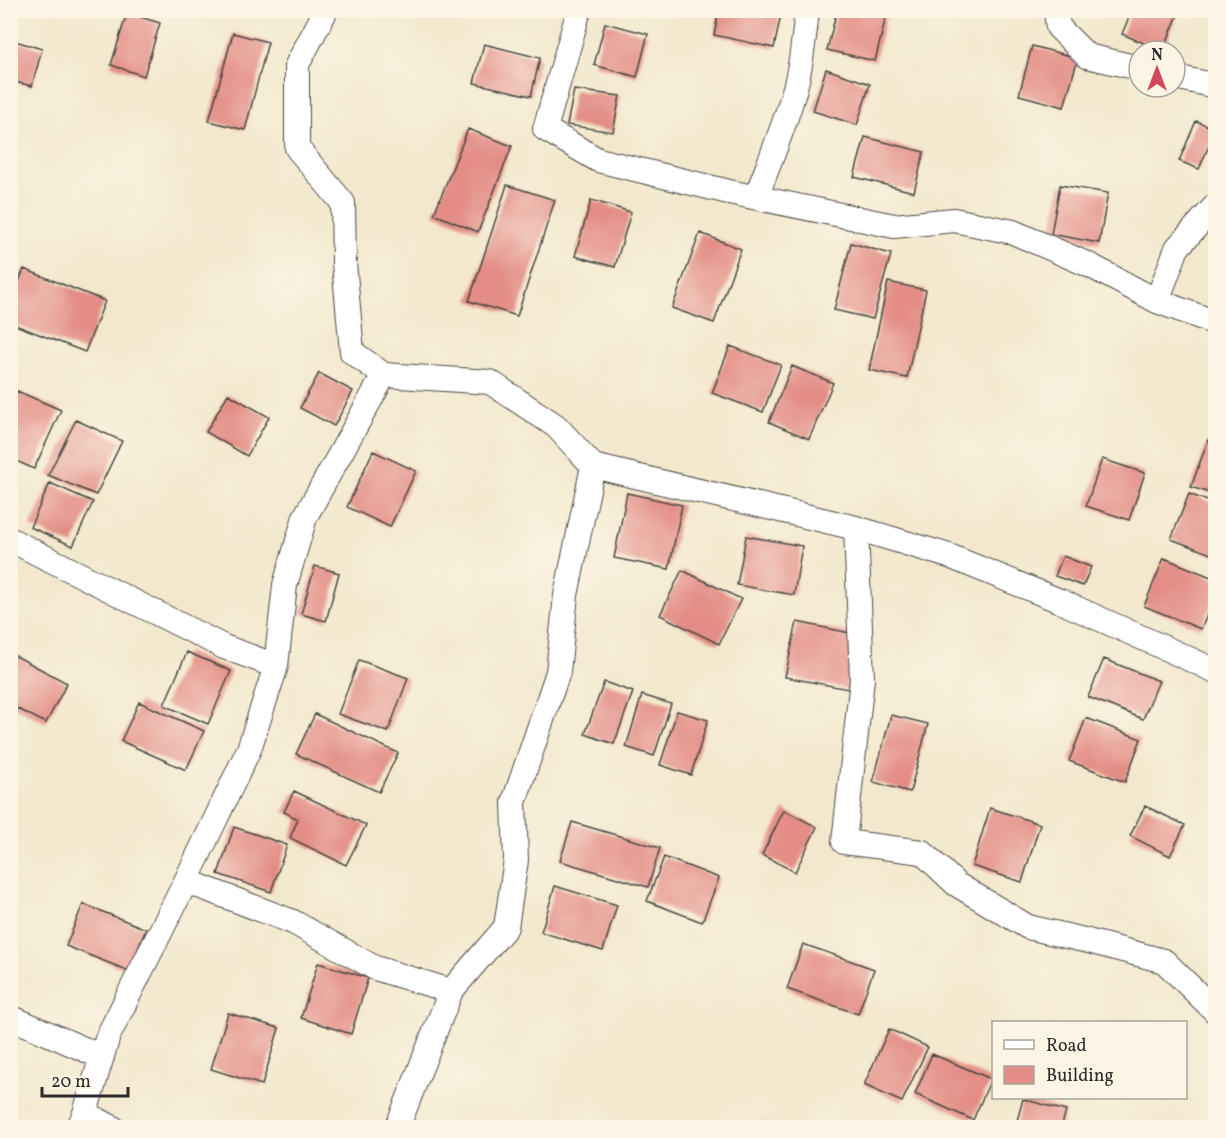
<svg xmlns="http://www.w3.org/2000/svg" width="1226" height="1138" font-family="Vollkorn,serif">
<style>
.building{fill:#e38d86}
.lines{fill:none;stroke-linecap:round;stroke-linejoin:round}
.minor-casing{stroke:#494743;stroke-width:26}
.minor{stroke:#fff;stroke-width:24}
</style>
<rect width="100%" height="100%" fill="#fcf5e5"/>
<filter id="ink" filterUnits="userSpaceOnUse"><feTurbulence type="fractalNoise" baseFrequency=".0167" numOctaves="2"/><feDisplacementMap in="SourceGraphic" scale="12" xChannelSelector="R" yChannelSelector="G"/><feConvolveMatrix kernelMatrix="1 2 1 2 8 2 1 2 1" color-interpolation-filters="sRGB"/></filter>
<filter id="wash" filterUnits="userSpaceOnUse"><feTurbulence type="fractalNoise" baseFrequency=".008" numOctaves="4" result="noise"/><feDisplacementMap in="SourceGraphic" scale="24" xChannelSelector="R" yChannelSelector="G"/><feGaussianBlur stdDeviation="1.35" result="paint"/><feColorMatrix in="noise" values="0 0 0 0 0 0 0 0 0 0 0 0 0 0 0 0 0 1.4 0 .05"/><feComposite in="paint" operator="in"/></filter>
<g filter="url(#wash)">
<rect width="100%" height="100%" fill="#f3e8cd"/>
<g id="blocks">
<path class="building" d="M719,10H782L774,48L714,35Z
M837,10H859L886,17L875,61L827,50Z
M1132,10H1180L1163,51L1122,34Z
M127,13L160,23L144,76L111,65Z
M605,23L648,34L637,77L594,65Z
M233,33L268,42L245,130L209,121Z
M15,41L42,49L32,86L10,81V57Z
M484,44L540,58L531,96L474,83Z
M1032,46L1078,58L1064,107L1019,95Z
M826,69L870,84L857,125L813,111Z
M574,90L620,96L613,132L567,125Z
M1196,121L1216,129L1199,169L1179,161Z
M468,129L512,146L478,232L434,214Z
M865,137L924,152L914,192L854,177Z
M507,185L555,200L517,316L469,301Z
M1060,185L1108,193L1099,243L1051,234Z
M591,200L631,212L615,267L575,256Z
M700,233L741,249L714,323L672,308Z
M851,243L891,254L873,319L834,310Z
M24,269L105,301L85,352L10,323V303Z
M888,282L926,290L907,378L869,370Z
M730,346L781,365L763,412L712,393Z
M792,366L833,383L809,439L769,422Z
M319,373L353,391L334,426L300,408Z
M17,391L61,410L34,469L10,458V408Z
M228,394L269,417L247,456L206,432Z
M76,420L122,441L96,495L48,475Z
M1208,440L1216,443V495L1191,487Z
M373,451L416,471L390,527L347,507Z
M1102,459L1145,473L1129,520L1086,506Z
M50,483L93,502L73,546L30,527Z
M627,493L682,505L669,569L614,558Z
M1189,494L1216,504V556L1171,539Z
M746,536L802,546L794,595L737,585Z
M1063,556L1091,567L1083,586L1055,576Z
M1164,558L1216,579V594L1201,629L1144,606Z
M315,566L339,573L326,621L301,614Z
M682,570L741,599L719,644L660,615Z
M797,622L860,635L848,689L785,677Z
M187,652L231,671L208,724L164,705Z
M14,655L67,683L46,723L10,705V661Z
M1104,659L1159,681L1143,719L1088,697Z
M359,660L408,678L388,732L338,714Z
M604,682L633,692L614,744L585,734Z
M642,695L671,704L654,756L626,747Z
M139,702L204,731L186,770L121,741Z
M677,711L708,720L691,775L660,765Z
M315,714L398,753L379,792L296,754Z
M891,715L928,724L910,792L873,782Z
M1086,718L1141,739L1125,782L1069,761Z
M294,791L366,825L346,865L290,838L298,819L284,812Z
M1145,806L1185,825L1170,856L1130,836Z
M990,808L1040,824L1022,882L972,866Z
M784,810L817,827L795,872L762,855Z
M572,822L660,848L648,887L560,861Z
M234,827L287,845L271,892L218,874Z
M664,857L719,878L702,922L647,901Z
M555,886L617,905L603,951L541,932Z
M83,904L146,929L129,971L66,946Z
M803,944L874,969L858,1014L787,989Z
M318,963L368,978L351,1034L301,1018Z
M228,1013L279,1028L262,1085L211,1069Z
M889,1029L928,1047L902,1102L864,1085Z
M932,1054L991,1079L973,1120L915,1094Z
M1023,1099L1066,1111L1061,1128H1015Z
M762,1122L781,1127L780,1128H761Z"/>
</g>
</g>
<g filter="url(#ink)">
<use href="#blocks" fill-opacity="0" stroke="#494743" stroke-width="1.5"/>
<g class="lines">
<g class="minor-casing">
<path id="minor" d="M326,10L297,65V148L343,203L344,263L352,352L384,375
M579,10L545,129L598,160L729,192L894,226L954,220L1013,232L1089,265L1157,301L1216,323
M1056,10L1058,27L1087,56L1139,68
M1175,77L1216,86
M756,197C770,161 785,125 795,88C802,63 804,37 807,10
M1157,301L1177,248L1216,205
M856,528L862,679L844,842L922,852L956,884L1028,927L1088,941L1164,961L1216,1012
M11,540L224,647L276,666
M186,881L293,922L375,968L451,991L506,927L516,860L514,802L558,672L566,595L593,466L856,528L949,556L1060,601L1216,671
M10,1017L102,1057
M85,1113L108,1036L186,881L249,749L276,666L285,585L305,517L384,375L490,382L556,426L593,466
M79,1127L85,1113L113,1128
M397,1128L451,991"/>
</g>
<use href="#minor" class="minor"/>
</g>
</g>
<rect width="1226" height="1138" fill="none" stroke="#fcf5e5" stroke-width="36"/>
<rect x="992" y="1021" width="195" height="78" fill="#fcf5e5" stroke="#a8a49b" stroke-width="1.5"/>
<rect x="1004" y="1040" width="30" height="9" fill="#ffffff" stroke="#a8a49b" stroke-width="1.5"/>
<text x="1046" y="1051" font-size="18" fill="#2b2b2b">Road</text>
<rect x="1004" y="1066" width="30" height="18" fill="#e38d86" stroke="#a8a49b" stroke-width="1.5"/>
<text x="1046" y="1081" font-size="18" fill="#2b2b2b">Building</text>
<g transform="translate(1157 69)"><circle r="28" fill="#fcf5e5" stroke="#a8a49b" stroke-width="1.5"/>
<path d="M0-4.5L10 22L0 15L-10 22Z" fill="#d1495b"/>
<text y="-9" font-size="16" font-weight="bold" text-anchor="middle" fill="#2b2b2b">N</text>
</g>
<path d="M42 1087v9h86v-9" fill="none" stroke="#2b2b2b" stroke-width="3"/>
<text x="51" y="1087" font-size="18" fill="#2b2b2b" stroke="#fcf5e5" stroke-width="4.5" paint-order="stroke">20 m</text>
</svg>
